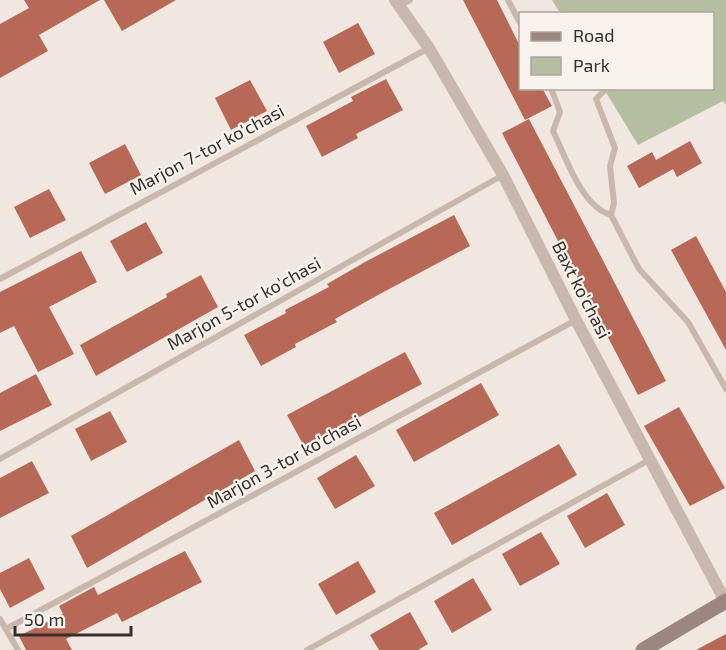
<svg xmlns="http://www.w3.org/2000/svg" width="726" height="650" font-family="'Exo 2',sans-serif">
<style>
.green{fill:#b6bea1}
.building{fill:#b86856}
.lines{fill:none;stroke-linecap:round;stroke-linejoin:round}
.service{stroke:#c7b7ad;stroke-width:6}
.minor{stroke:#c7b7ad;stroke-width:12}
.secondary{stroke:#9b877f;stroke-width:15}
.labels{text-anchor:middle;stroke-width:4.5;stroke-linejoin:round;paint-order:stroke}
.street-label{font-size:18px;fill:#372e2b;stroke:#f8f2ec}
</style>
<rect width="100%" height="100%" fill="#f0e8e0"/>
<path class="green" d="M552,0H726V105L723,101L638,145L604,89L712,88V14L560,13Z"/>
<path class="building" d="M24,0H100L39,35L48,51L0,78V24L29,8Z
M104,0H176L122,31Z
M463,0H497L520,46V88H542L552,106L525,120Z
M358,23L375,54L339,73L323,42Z
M386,79L403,110L356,134L358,138L322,157L306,126L353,101L351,97Z
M250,80L267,111L231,130L215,98Z
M529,119L666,381L638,395L502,133Z
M690,141L702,163L677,177L673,169L639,188L627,166L652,152L656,160Z
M125,144L141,175L105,194L89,163Z
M49,189L66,220L30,238L14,207Z
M454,215L470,246L378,295L335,319L337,322L295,344L296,347L261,366L244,335L286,313L285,310L329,287L327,284L365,262Z
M146,222L163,253L127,272L110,241Z
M696,236L726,292V350L671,250Z
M81,251L97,282L49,307L74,354L38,372L14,326L0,333V292Z
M201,275L218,307L96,376L80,345L167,297L166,294Z
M405,352L422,384L304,446L287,415Z
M36,374L52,405L0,431V393Z
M481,383L499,415L414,462L396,430Z
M679,407L725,488L690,506L644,426Z
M110,411L127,442L91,461L75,429Z
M239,440L255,471L87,568L71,536Z
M559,444L577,475L452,545L434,513Z
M356,455L375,486L335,509L317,478Z
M32,461L49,493L0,518V478Z
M607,493L625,525L585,548L567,516Z
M541,532L560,564L520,586L502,554Z
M185,551L202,582L122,622L117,613L66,639L72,650H26L19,636L63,614L59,606L94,587L98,595Z
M29,558L45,589L10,608L0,589V573Z
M358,561L376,592L336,615L318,584Z
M473,578L492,610L452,633L434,601Z
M410,612L428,644L418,650H379L370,635Z
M726,634V650H696Z"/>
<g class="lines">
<path class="service" d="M508,0L520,23
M399,6L410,0
M551,88L560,112L553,131C566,158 582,207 611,215L639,269L688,322L726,389
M607,88L596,99L615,148L610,166L614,203L611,215
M0,279L429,48
M0,459L503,175
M0,619L18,650
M6,629L576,320
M307,650L649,460"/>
<path class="minor" d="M395,0L429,48L503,175L576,320L725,601"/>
<path class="secondary" d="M643,650L726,601"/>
</g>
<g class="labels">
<g class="street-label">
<text transform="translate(207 150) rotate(-28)" y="6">Marjon 7-tor ko'chasi</text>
<text transform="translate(581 290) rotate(63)" y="6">Baxt ko'chasi</text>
<text transform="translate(244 304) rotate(-29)" y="6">Marjon 5-tor ko'chasi</text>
<text transform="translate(284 462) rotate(-29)" y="6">Marjon 3-tor ko'chasi</text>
</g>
</g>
<rect x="519" y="12" width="195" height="78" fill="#f8f2ec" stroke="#aba49f" stroke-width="1.5"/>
<rect x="531" y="32" width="30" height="9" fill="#9b877f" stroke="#aba49f" stroke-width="1.5"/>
<text x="573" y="42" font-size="18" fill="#372e2b">Road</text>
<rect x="531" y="57" width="30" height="18" fill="#b6bea1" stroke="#aba49f" stroke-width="1.5"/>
<text x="573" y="72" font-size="18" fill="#372e2b">Park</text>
<path d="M15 626v9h116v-9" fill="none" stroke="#372e2b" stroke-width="3"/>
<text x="24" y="626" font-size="18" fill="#372e2b" stroke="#f8f2ec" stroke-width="4.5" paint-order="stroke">50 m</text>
</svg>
